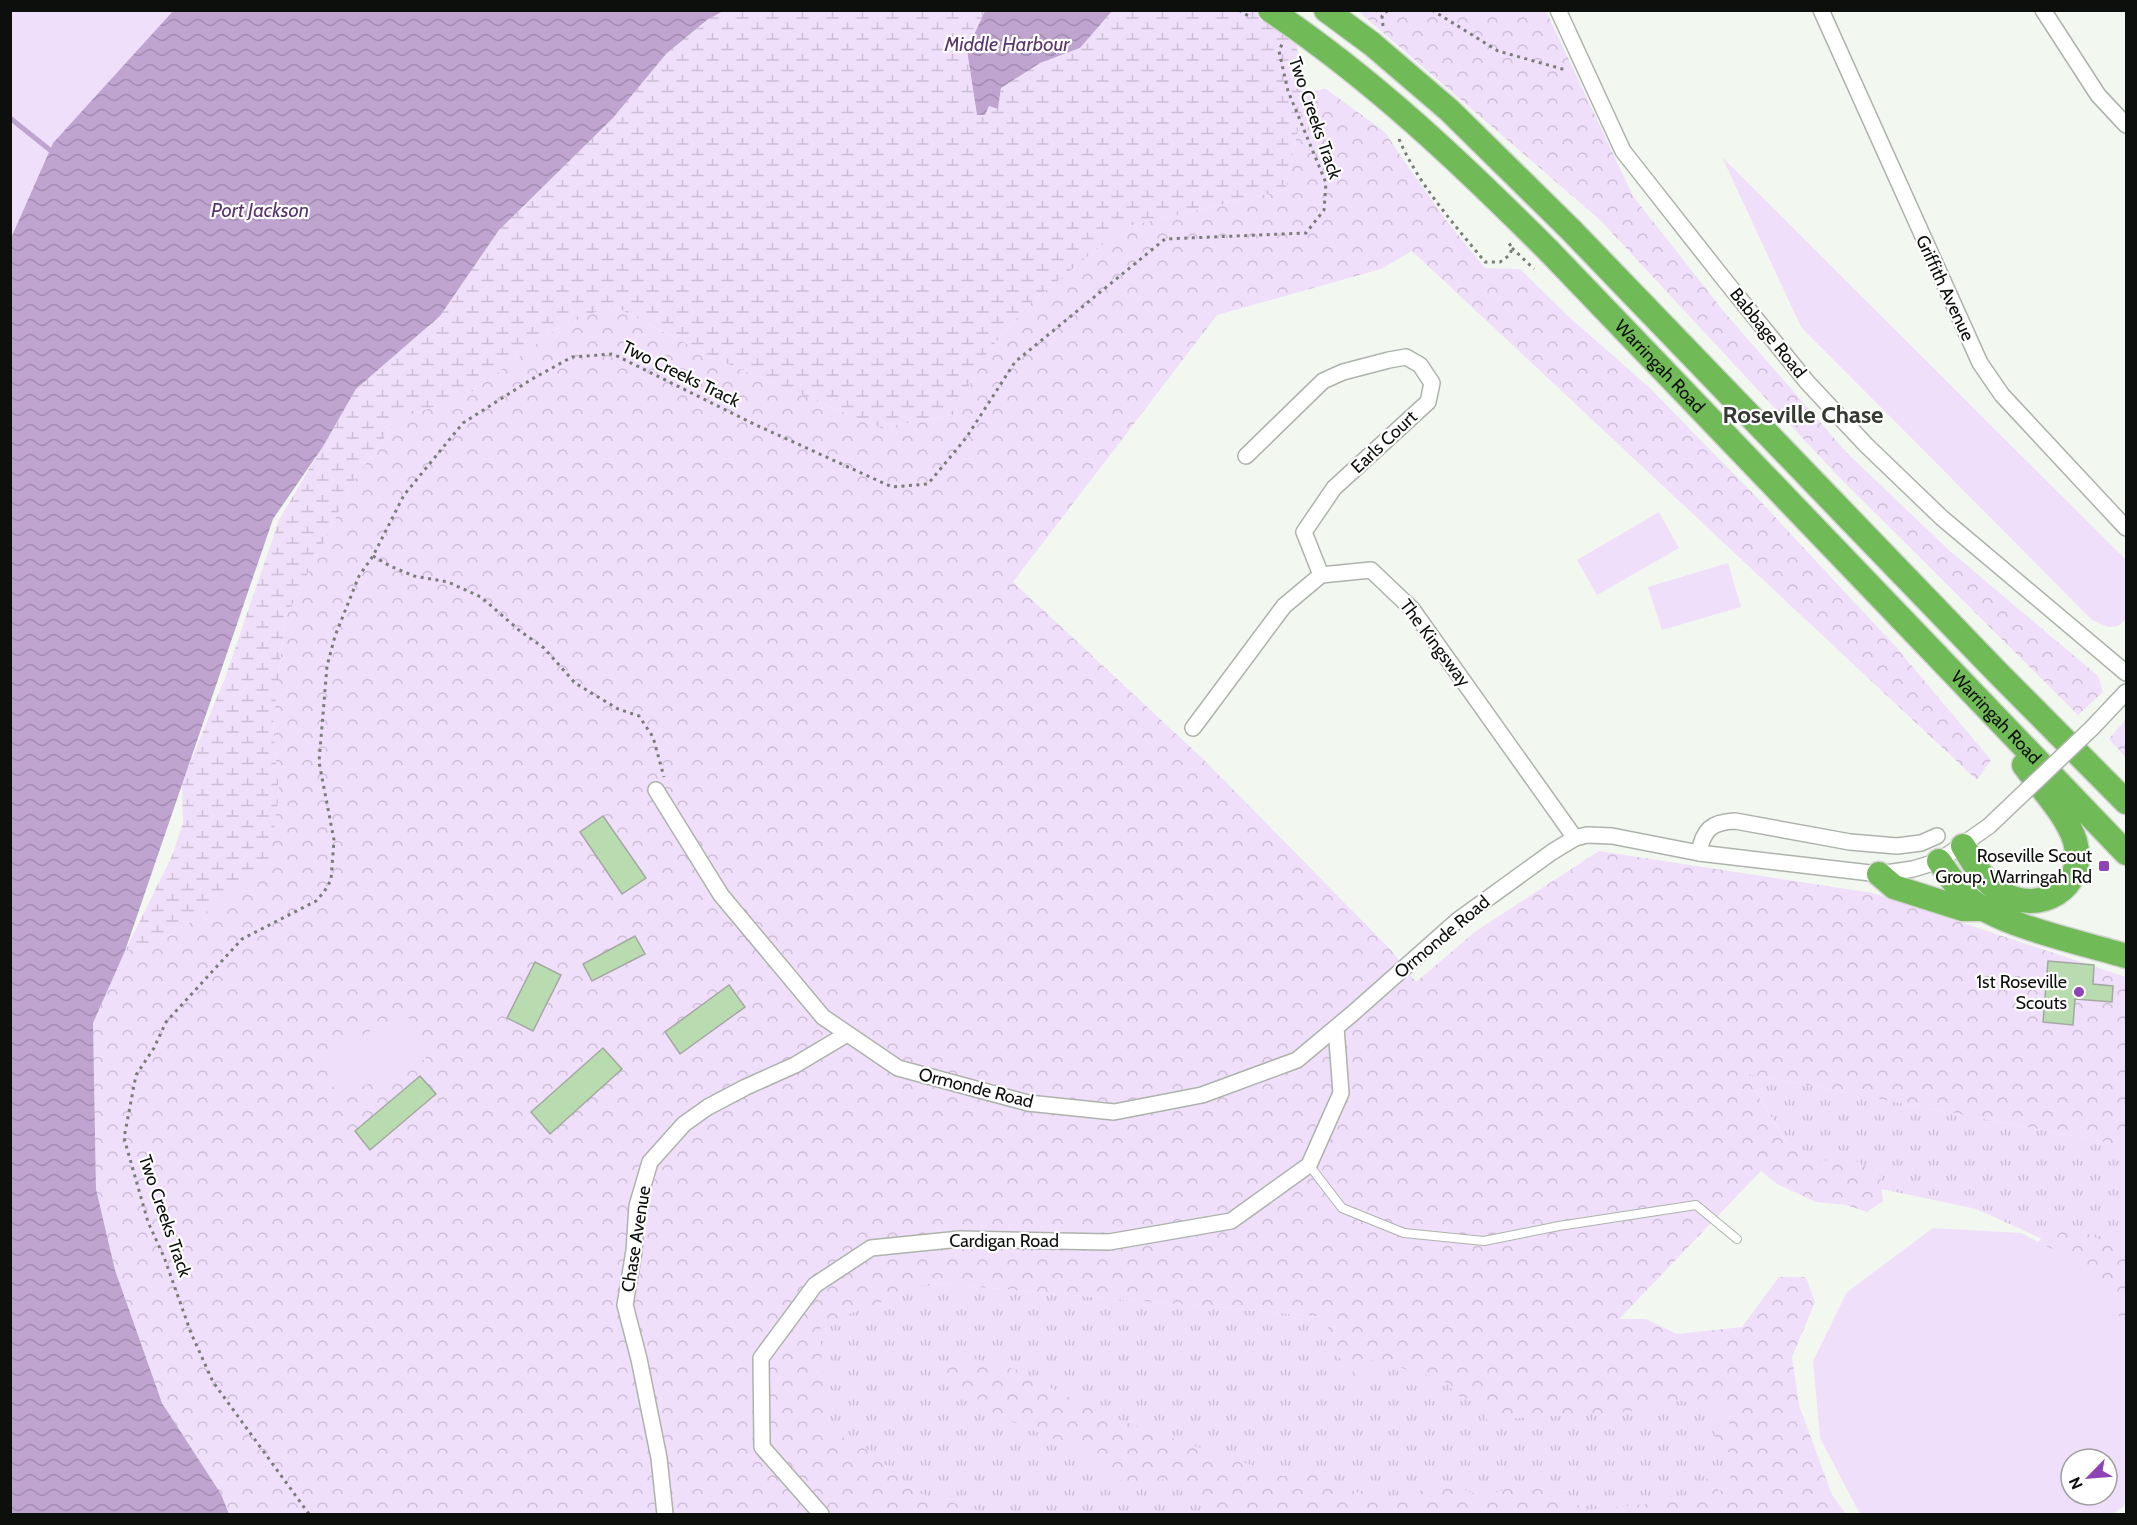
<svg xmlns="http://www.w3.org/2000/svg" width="2137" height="1525" font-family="Cabin,sans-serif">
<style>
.grass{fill:url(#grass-tufts)}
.forest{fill:url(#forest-crowns)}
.wetland{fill:url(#wetland-marsh)}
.park{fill:#f0dffb;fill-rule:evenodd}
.water{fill:url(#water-waves)}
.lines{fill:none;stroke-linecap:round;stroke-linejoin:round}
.stream{stroke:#bfa4d0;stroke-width:5}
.building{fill:#b9dbb0;stroke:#a3a9a1;stroke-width:1.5}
.service-casing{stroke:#adb3ab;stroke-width:10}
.minor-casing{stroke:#adb3ab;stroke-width:18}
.trunk-casing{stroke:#d3d4d3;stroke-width:27}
.path{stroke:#797d78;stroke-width:3;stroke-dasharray:3 4.5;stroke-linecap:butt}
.service{stroke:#fff;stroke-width:8}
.minor{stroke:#fff;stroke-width:15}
.trunk{stroke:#70ba57;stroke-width:24}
.minor-bridge-casing{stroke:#adb3ab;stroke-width:18;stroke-linecap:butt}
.trunk-bridge-casing{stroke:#d3d4d3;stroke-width:27;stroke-linecap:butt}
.path-bridge{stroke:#797d78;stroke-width:3;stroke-dasharray:3 4.5;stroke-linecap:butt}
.minor-bridge{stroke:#fff;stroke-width:15}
.trunk-bridge{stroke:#70ba57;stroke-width:24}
.poi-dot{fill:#8f44b5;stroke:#fff;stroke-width:2}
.labels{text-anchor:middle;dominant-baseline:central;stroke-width:4.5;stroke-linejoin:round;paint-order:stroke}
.street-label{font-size:18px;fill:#0d0f0c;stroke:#fff}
.poi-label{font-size:18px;fill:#0d0f0c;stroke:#fff;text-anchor:end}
.water-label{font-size:20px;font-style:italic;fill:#59356c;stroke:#fff}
.district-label{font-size:24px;font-weight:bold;fill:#353a33;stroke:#fff}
</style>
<defs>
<pattern id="grass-tufts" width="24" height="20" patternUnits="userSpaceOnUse" patternTransform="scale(1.5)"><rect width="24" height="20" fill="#f0dffb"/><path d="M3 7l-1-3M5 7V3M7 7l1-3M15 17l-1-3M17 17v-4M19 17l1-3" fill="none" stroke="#cdbed6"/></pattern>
<pattern id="forest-crowns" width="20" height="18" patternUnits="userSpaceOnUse" patternTransform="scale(1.5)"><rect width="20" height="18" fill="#f0dffb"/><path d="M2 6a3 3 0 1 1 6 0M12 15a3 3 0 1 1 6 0" fill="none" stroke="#cdbed6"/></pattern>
<pattern id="wetland-marsh" width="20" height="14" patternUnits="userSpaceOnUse" patternTransform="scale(1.5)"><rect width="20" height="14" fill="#f0dffb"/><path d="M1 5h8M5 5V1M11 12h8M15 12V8" fill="none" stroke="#cdbed6"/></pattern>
<pattern id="water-waves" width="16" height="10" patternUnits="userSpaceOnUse" patternTransform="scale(1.5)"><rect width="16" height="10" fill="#bfa4d0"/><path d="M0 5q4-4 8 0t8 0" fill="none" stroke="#a38cb1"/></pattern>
</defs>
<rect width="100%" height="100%" fill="#f2f8f0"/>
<g class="grass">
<path d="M1744,1073l382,73v160l-23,-40 -127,-57 -170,-36z"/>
<path d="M931,1283l395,34 293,2 83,46 125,149h-949l-22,-14 -32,-77 -5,-99z"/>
</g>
<g class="forest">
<path d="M1358,11h188l87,185 92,117 123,141 102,97 148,125 5,16 -25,23 -242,-241 -236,-254z"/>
<path d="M1326,89l59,43 15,23 46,65 39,48 35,1 49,48 81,71 112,115 134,144 95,113 -14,20 -565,-529 -31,18 -164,46 -204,267 189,176 189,192 25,32 60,-51 123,-80 274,42 253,84v169l-382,-73 43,70 11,3 20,16 29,-6 33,19 3,26 -16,11 -21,-7 -30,-3 -39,-18 -16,-13 -142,148h27l31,15 65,-7 37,-50h27l9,25 -23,55 7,48 33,90 14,19h-603l-31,-6 -47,-29 -34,10 -46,-37 -84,-35 -54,-31v-17l28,-10 42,11 82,43 184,63 37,-5 16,21h41l13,14 48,-24 45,14 59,-18 43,32 81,-8 26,-7 18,-20 8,17 13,-7 2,-32 -14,-3 -5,-19 15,-5 1,-16 -64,-12 -13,12 -166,10 -4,-19 -23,-4 -18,-18 -70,-19 -12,19 -27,-28 -7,-34 -395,-34 -111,42 5,98 4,11 30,8 60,51 62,18 3,3h-755l-8,-20 -59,-91 -47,-133 -19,-81 -3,-166 32,-72 25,-5 46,-27 26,-19 57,-107 -6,-67 12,-107 71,-142 42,-58 68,-23 90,-67 56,-24 104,54 165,69 72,-13 35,-64 40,-46 96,-78 161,-37 21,-98z"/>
<path d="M2126,719v39l-17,-19z"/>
<path d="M2059,1220l67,32v114l-95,-113 19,-28z"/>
</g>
<path class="wetland" d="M723,10l262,1 -18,39 10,65h8l4,-9 9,3 3,-21 39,-25 40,-15 32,-37h177l17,81 -21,98 -161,37 -96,78 -40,46 -35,64 -72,13 -165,-69 -104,-54 -56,24 -90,67 -68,23 -42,58 -71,142 -12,107 6,67 -9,65 -48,42 -26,19 -46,27 -25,5 47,-95 11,-33 -1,-41 43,-104 54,-158 77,-131 84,-73 59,-86 114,-112 53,-64 41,-34z"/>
<g class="park">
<path d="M11,11h163l-121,132 -42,95z"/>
<path d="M1722,157l404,403v59l-8,7 -10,1 -16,-7 -291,-293z"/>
<path d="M1659,512l20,36 -82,47 -20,-35z"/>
<path d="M1728,563l13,44 -79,23 -14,-43z"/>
<path d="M407,1015l19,44 -88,38 -19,-43z"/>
<path d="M1933,1228l88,5 60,31 31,35 14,35v162l-2,10 -11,8h-253l-40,-76 -7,-77 34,-69zM2071,1459h36v36h-36z"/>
</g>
<g class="water">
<path d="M174,10l549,1 -16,9 -41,34 -53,64 -114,112 -59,86 -84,73 -34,59 -49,71 -148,432 -32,72 3,166 19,81 47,133 59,91 8,20h-218v-1276l42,-95z"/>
<path d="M985,11v-1l127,1 -32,37 -40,15 -39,25 -3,21 -9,-3 -4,9h-8l-10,-65z"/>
</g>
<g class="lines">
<path class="stream" d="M10,118l40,32"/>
</g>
<g class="building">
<path d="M603,816l43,62 -24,16 -42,-62z"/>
<path d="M635,936l10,18 -53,27 -9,-17z"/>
<path d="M2048,961l46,4 -1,19 20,2 -1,16 -37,-3 -2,26 -30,-3z"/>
<path d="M535,962l26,13 -28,56 -26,-13z"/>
<path d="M729,985l16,22 -65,47 -15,-22z"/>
<path d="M603,1048l19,21 -72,65 -19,-22z"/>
<path d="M420,1076l16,18 -66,56 -15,-19z"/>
</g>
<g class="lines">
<g class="service-casing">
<path id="service" d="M1309,1165l33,43 62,25 80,8 75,-15 137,-21 41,34"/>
</g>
<g class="minor-casing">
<g id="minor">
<path d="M1558,10l65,141 100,127 84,104 59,63 76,73 184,155"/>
<path d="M1821,10l159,353 22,32 124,133"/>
<path d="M2043,10l55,85 28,30"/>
<path d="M1246,456l77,-75 20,-9 46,-12 17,-3 14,8 12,18 -4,19 -94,86 -30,44 17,43"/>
<path d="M1193,728l91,-122 37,-31 50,-5 41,39 163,229"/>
<path d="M2092,728l34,-36"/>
<path d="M656,790l65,105 102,122 75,51 130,35 86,9 88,-17 95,-35 55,-46 106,-94 94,-68 23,-14 12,-3 25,1 87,17 180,21 34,-5 26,-8 50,-35"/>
<path d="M1699,853c4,-23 12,-31 36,-32l115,21 47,4 24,-3 16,-7"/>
<path d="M665,1514l-6,-56 -20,-99 -14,-54 9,-54 3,-45 13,-44 34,-38 24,-17 38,-20 49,-22 52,-31"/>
<path d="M821,1514l-59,-67 -1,-89 54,-73 56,-37 89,-9 149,3 122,-21 78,-56 32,-72 -5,-65"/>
</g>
</g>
<g class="trunk-casing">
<g id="trunk">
<path d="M1326,10l46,34"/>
<path d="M1571,230l425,441 130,131"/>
<path id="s1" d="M1549,251l577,602"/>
<path d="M1963,846c10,16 20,35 37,46 38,24 88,-3 75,-51 -8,-26 -35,-54 -51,-76"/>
<path d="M1939,861c9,13 17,26 28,36 29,28 120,47 159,59"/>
<path d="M1879,874l15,13 69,22h21"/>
</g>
</g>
<g class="path">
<path d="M1432,10l66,41 68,19"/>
<path d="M1383,26l-1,-10 6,-6"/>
<path d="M1399,139c19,45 55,85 86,123h15l10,-7 2,-7 -3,-5"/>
<path d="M1512,248l22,21"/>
<path d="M373,556l17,10 24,10 34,6 33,15 39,34 24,17 31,35 43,26 21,7 14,21 11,40"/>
<path d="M309,1514l-96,-132 -22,-49 -27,-76 -16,-35 -24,-84 12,-63 18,-27 12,-26 76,-83 74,-38 8,-9 7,-12 3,-40 -15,-78 8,-96 8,-30 24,-60 14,-20 31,-61 59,-72 69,-44 40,-22 41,-3 141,70 138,63 36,-3 38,-46 49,-76 150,-123 141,-6 18,-23 2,-27 -38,-92 -9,-40 4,-9"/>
</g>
<use href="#service" class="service"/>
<use href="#minor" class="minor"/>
<use href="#trunk" class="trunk"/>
<g class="minor-bridge-casing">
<path id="minor-bridge" d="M1989,826l103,-98"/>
</g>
<g class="trunk-bridge-casing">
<g id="trunk-bridge">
<path d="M1270,10c103,69 192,154 279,241"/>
<path d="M1372,44l77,66 122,120"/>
</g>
</g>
<path class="path-bridge" d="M1239,10l11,7"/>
<use href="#minor-bridge" class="minor-bridge"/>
<use href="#trunk-bridge" class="trunk-bridge"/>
</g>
<g class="poi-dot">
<rect x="2098" y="860" width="12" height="12" rx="3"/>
<circle cx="2079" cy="992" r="6"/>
</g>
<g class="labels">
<g class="street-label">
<text transform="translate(1315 118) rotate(71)">Two Creeks Track</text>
<text transform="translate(1945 288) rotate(65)">Griffith Avenue</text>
<text transform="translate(1768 333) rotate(51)">Babbage Road</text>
<text stroke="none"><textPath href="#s1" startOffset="160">Warringah Road</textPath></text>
<text transform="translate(681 374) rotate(26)">Two Creeks Track</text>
<text transform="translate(1384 442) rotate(-43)">Earls Court</text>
<text transform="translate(1435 643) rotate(53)">The Kingsway</text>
<text stroke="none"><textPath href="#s1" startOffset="646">Warringah Road</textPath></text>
<text transform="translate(1442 937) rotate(-40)">Ormonde Road</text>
<text transform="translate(976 1088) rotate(14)">Ormonde Road</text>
<text transform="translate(165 1216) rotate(71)">Two Creeks Track</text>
<text transform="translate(636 1239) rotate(-81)">Chase Avenue</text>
<text x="1004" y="1241">Cardigan Road</text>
</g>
<g class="poi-label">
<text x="2092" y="856">Roseville Scout<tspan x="2092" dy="21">Group, Warringah Rd</tspan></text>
<text x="2067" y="982">1st Roseville<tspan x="2067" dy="21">Scouts</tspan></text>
</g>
<g class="water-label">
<text x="1007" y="44">Middle Harbour</text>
<text x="260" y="210">Port Jackson</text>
</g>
<g class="district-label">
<text x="1803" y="414">Roseville Chase</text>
</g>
</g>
<rect width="2137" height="1525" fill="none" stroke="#0d0f0c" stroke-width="24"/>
<g transform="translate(2089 1477) rotate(245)"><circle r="28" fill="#ffffff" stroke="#9e9f9e" stroke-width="1.5"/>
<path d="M0-4.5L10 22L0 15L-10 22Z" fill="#8f44b5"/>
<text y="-9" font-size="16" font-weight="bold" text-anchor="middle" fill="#0d0f0c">N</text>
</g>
</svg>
